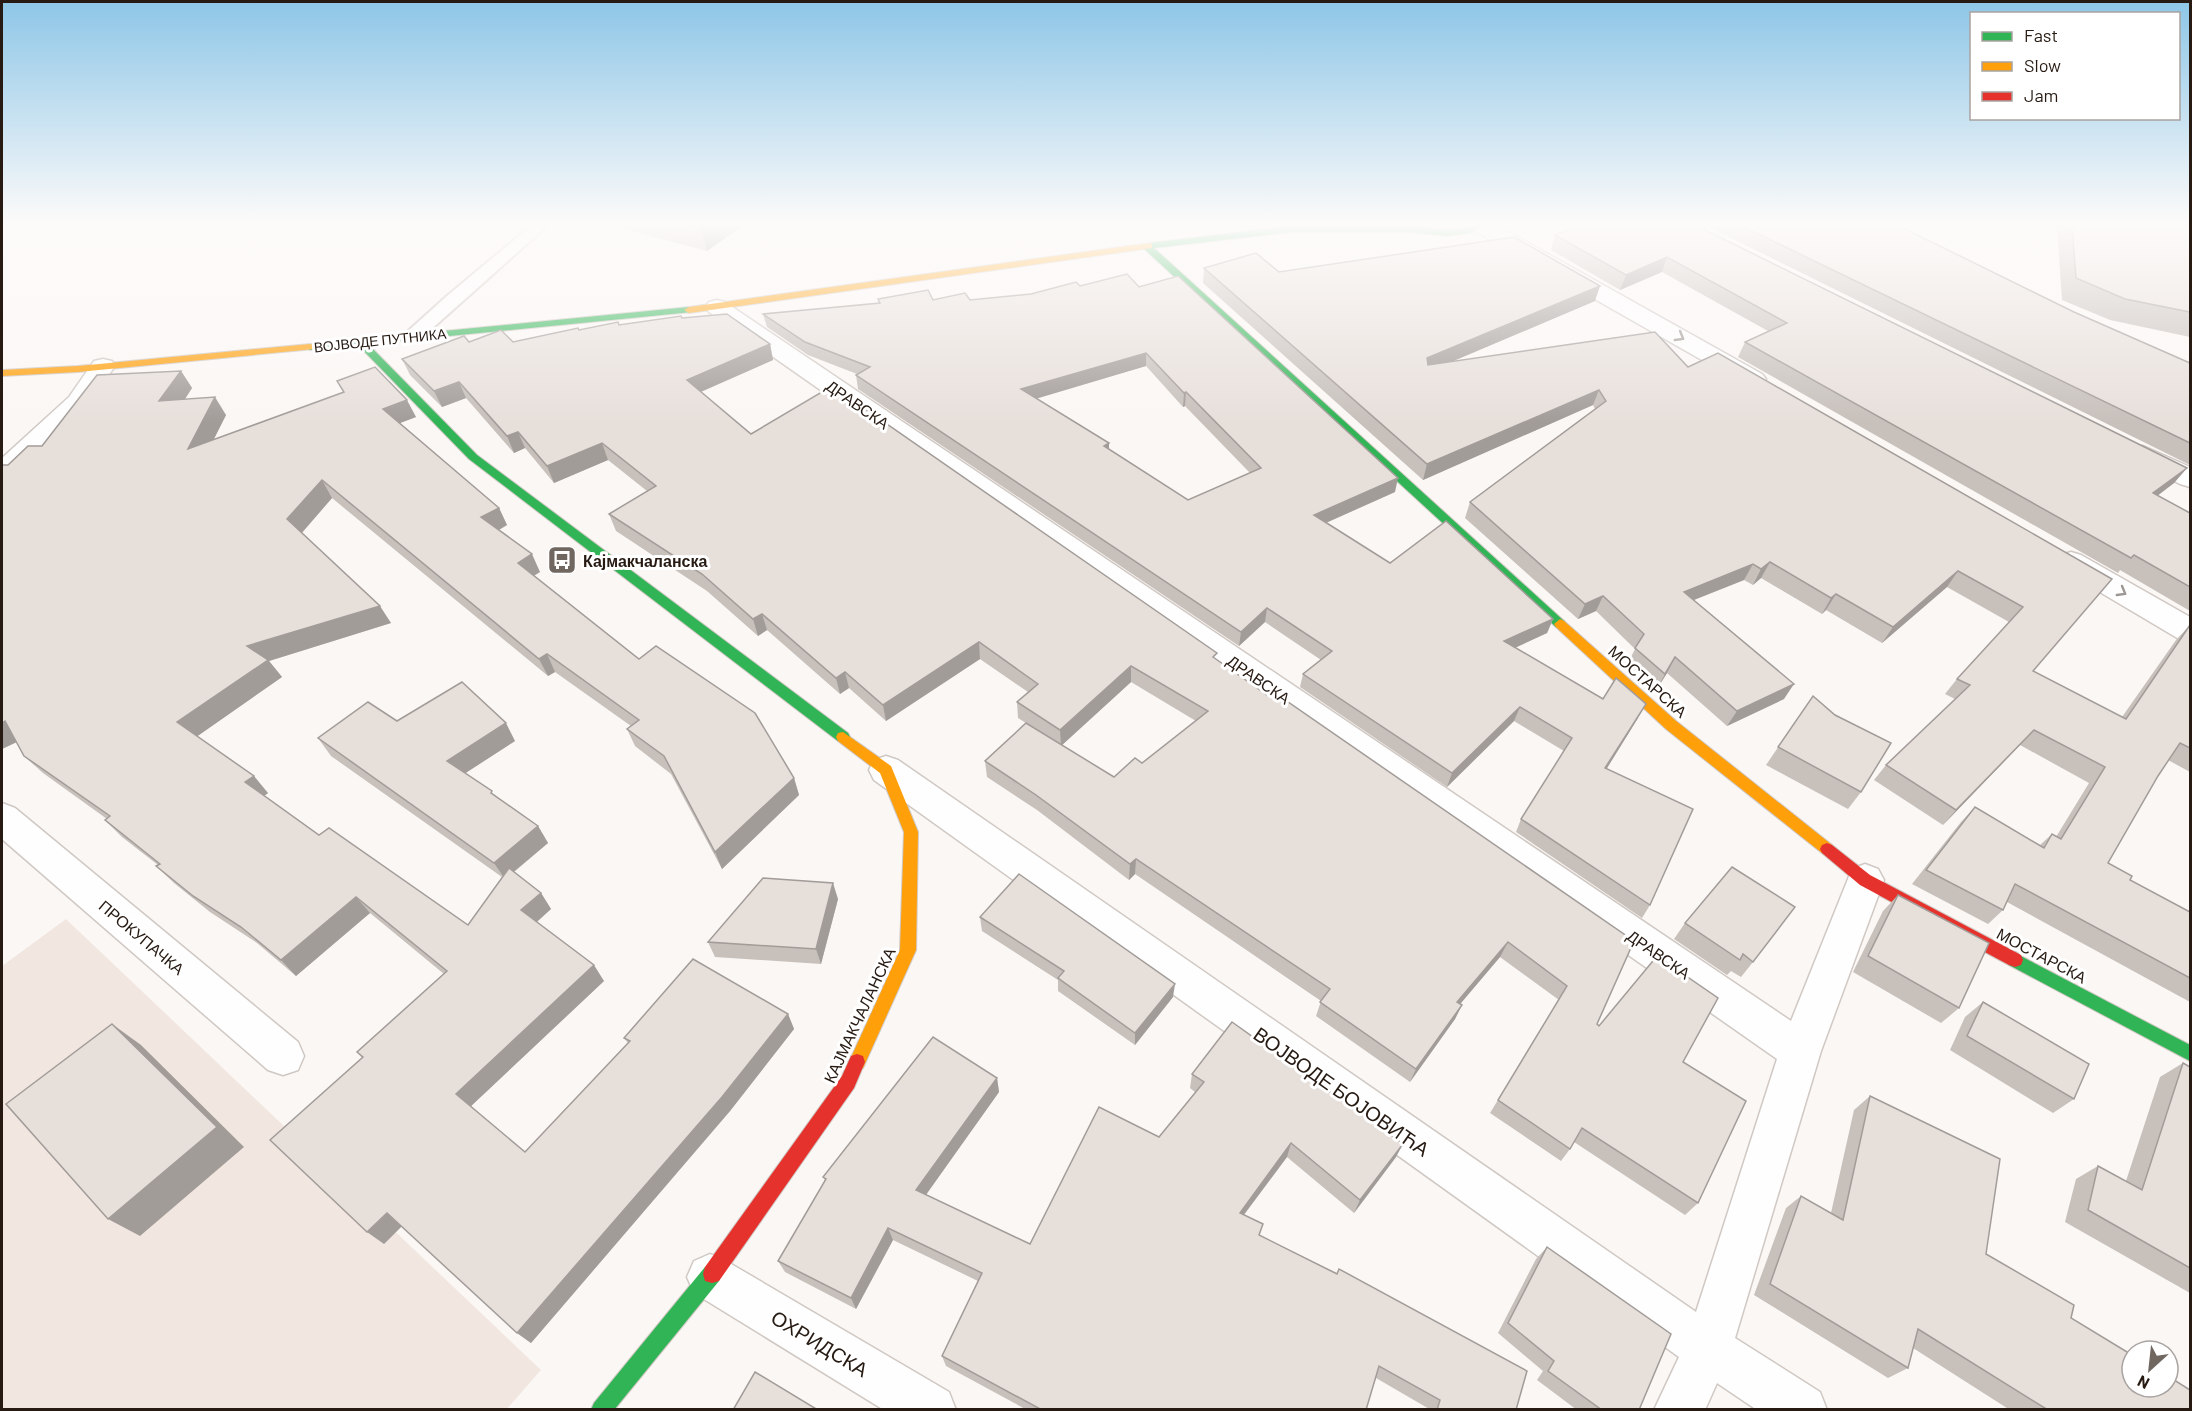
<svg xmlns="http://www.w3.org/2000/svg" width="2192" height="1411" font-family="Barlow,sans-serif">
<style>
.built{fill:#f2e7e0}
.lines{fill:none;stroke-linecap:round;stroke-linejoin:round}
.lane-casing{stroke:#d0c8c3;stroke-width:4}
.street-casing{stroke:#d0c8c3;stroke-width:3}
.fast-casing{stroke:#d0c8c3;stroke-width:2}
.slow-casing{stroke:#d0c8c3;stroke-width:2}
.jam-casing{stroke:#d0c8c3;stroke-width:2}
.lane{fill:#fefefe;fill-rule:evenodd}
.street{fill:#fefefe;fill-rule:evenodd}
.fast{fill:#30b455;fill-rule:evenodd}
.slow{fill:#ff9f0a;fill-rule:evenodd}
.jam{fill:#e5322d;fill-rule:evenodd}
.wall{fill:#c7c0bb;fill-rule:evenodd}
.shaded-wall{fill:#a29c99}
.building{fill:#e7dfda;stroke:#a29c99;stroke-width:1.5;fill-rule:evenodd}
.oneway{stroke:#9d9794}
.labels{text-anchor:middle;dominant-baseline:central;stroke-width:6;stroke-linejoin:round;paint-order:stroke}
.far-street-label{font-size:14px;fill:#261a12;stroke:#fff}
.street-label{font-size:16px;fill:#261a12;stroke:#fff}
.poi-label{font-size:16px;font-weight:bold;fill:#261a12;stroke:#fff;text-anchor:start}
.near-street-label{font-size:20px;fill:#261a12;stroke:#fff}
</style>
<rect width="100%" height="100%" fill="#fbf7f5"/>
<path class="built" d="M66,919l475,451 -34,39h-505v-443z"/>
<g class="lines">
<g class="lane-casing">
<path id="lane" d="M531,226h16l-129,115h-12l-2,-4 2,-4 41,-37z"/>
</g>
<g class="street-casing">
<g id="street">
<path d="M1472,226h26l264,148 4,5 -4,5 -9,3 -9,-3 -269,-153z"/>
<path d="M717,300l8,2 1066,719 61,-152 13,-5 13,5 6,11 -63,171 -86,287 85,54 7,18h-70l-40,-27 -12,27h-51l25,-53 -805,-577 -5,-10 5,-10 12,-4 12,4 798,552 81,-253 -1068,-747 -4,-5 4,-5z"/>
<path d="M103,359l9,2 3,5 -28,41 -75,71 -10,3v-23l67,-61 25,-36z"/>
<path d="M2143,446l47,21v20l-10,-3 -47,-24 -4,-6 4,-6z"/>
<path d="M2071,552l10,3 109,62v25l-11,-3 -118,-70 -5,-7 5,-7z"/>
<path d="M2,803l13,5 283,234 6,14 -6,14 -15,5 -15,-5 -266,-231z"/>
<path d="M710,1254l16,7 223,131 7,18h-72l-190,-117 -7,-16 7,-16z"/>
</g>
</g>
<g class="fast-casing">
<g id="fast">
<path d="M1292,226h114l42,4 35,-4 -13,7 -22,3 -42,-4h-114l-138,16 410,373 2,3 -2,3h-8l-414,-380 7,-4z"/>
<path d="M689,307l3,1v4l-324,32 109,111 371,278 2,4 -2,4h-10l-369,-282 -111,-114 -48,5 -5,-3 5,-3z"/>
<path d="M2015,953l175,92v16l-181,-96 -2,-5 2,-5z"/>
<path d="M712,1265l7,2 2,7 -2,7 -105,129h-23l3,-7 111,-136z"/>
</g>
</g>
<g class="slow-casing">
<g id="slow">
<path d="M1149,243l3,1v4l-463,65 -5,-3 5,-3z"/>
<path d="M310,344l4,1v4l-236,23 -76,4v-6l76,-4z"/>
<path d="M1560,619l4,2 112,100 156,124 2,4 -2,4 -5,2 -5,-2 -156,-124 -110,-102 -2,-3z"/>
<path d="M843,732l48,34 27,66 -2,118 -53,118 -6,2 -6,-2 -2,-6 51,-112 4,-118 -24,-59 -42,-32 -2,-4 2,-4z"/>
</g>
</g>
<g class="jam-casing">
<g id="jam">
<path d="M1827,843l5,2 38,30 151,80 2,5 -2,5 -6,2 -6,-2 -149,-80 -38,-32 -2,-4 2,-4z"/>
<path d="M857,1054l6,2 2,6 -11,26 -135,193 -7,2 -7,-2 -2,-7 2,-7 137,-191 9,-20z"/>
</g>
</g>
<use href="#lane" class="lane"/>
<use href="#street" class="street"/>
<use href="#fast" class="fast"/>
<use href="#slow" class="slow"/>
<use href="#jam" class="jam"/>
</g>
<g class="wall">
<path d="M613,226h129l-35,25z"/>
<path d="M1697,226l490,242 -13,15 -17,13 33,17v98l-70,-41 -2,3 -380,-216 7,-15 23,-11 -106,-59 -42,18 -69,-40 4,-15z"/>
<path d="M1709,226h190l175,86 116,51v102l-481,-238z"/>
<path d="M2057,226h133v111l-80,-17 -48,-20z"/>
<path d="M1204,268l75,4 316,29 -143,60 236,6 424,212 -79,92 89,46 54,-77 14,-15v147l-22,-12 -10,16 -50,87 22,17 60,32v90l-183,-100 -4,8 -15,14 -76,-40 49,-62 14,-15 65,38 12,-11 4,3 33,-54 -69,-38 -77,80 -69,-45 12,-15 69,-66 -10,-5 12,-15 52,-57 -62,-35 -65,56 -56,-33 -4,4 -61,-36 -8,7 -9,-5 -50,20 90,99 -57,27 -60,-53 -10,16 -29,-26 7,-14 -39,-38 -18,8 -113,-101 5,-16 125,-93 -2,-4 -170,75 -220,-197z"/>
<path d="M1080,286l59,1 256,205 -69,31 64,40 163,56 -6,14 -32,15 123,70 -31,50 43,137 -8,13 -126,-86 5,-13 43,-68 -50,-30 -67,66 -147,-100 3,-13 18,-14 -56,-38 -26,24 -381,-257 -2,-14 1,-1 -49,-19 -41,-28 -4,-13 116,-11 -1,-4 92,1 61,-6zM1146,366l37,41 2,-1 65,67 -62,27 -79,-50v-7l-73,-45z"/>
<path d="M682,318l88,26 3,16 -72,32 50,42 465,226 54,37 364,244 -37,83 86,38 15,141 -13,12 -111,-73 -4,7 -9,12 -71,-48 69,-113 -59,-43 -40,47 2,1 -7,14 -45,63 -94,-66 5,-15 -186,-127 -6,6 -92,-70 -50,-33 -2,-16 41,-38 -8,-5 -1,-16 11,-10 -48,-33 -94,62 -37,-33 -9,6 -73,-64 -9,6 -51,-45 -91,-60 -7,-17 38,-23 -39,-31 -54,23 -29,-35 -11,5 -48,-55 -24,9 -32,-32 -8,-16 67,-17h44l66,-12zM1131,682l65,39 -54,42 -28,14 -52,-32z"/>
<path d="M181,371l11,17 -7,11 41,16 -13,25 130,-48 -6,-11 79,36 -16,6 99,85 8,17 -8,5 41,42 -6,4 105,83 155,119 5,17 -77,74 -51,-95 -36,-28 -8,-17 4,-3 -76,-54 -7,4 -216,-178 -30,35 89,90 -122,38 13,16 -85,59 71,57 -4,3 55,39 149,90 34,-48 -171,-121 -13,-18 79,-17 118,20 -50,32 73,53 10,17 -34,29 27,21 10,16 -14,13 67,59 -133,125 54,46 103,-109 -4,-5 164,-24 6,15 -64,82 -199,232 -14,-10 -115,-107 -18,18 -22,-186 -5,-6 87,-78 -74,-61 -74,63 -39,-33 -47,-31 -36,-29 -18,-17 2,-1 -36,-28 -17,-17 2,-1 -64,-46 -19,-17 -7,-14 -15,7v-284h6z"/>
<path d="M1813,696l48,96 -13,17 -82,-44z"/>
<path d="M1732,867l21,95 -12,15 -10,-6 -4,4 -53,-36 11,-16z"/>
<path d="M1898,895l61,113 -18,15 -88,-51 30,-61z"/>
<path d="M838,899l-17,65 -106,-7 -7,-15z"/>
<path d="M980,917l193,80 -38,48 -77,-54v-11l-76,-49z"/>
<path d="M1983,1002l91,97 -21,14 -103,-63 15,-33z"/>
<path d="M2183,1063l7,4v226l-125,-71 11,-43 22,-13 28,15 34,-104z"/>
<path d="M1192,1074l204,83 -42,56 -67,-56 -43,58 19,9 -4,11 78,38 2,-4 177,141h-85l-55,-32 -10,32h-339l-81,-44 -4,-10 36,-75 -85,-41 -37,69 -71,-37 -7,-11 47,-81 -2,-3 174,-99 2,14 -73,103 104,49 129,-107 36,-45 -5,-4z"/>
<path d="M1870,1096l116,158 204,156h-180l-97,-62 -5,20 -20,10 -134,-83 32,-87 15,-12 30,17 23,-103z"/>
<path d="M1547,1247l92,163h-62l-40,-30 6,-9 -45,-38 38,-74z"/>
</g>
<g class="shaded-wall">
<path d="M706,226h36l-35,25 -6,-22z"/>
<path d="M1667,257l-5,15 -42,18 6,-15z"/>
<path d="M1600,286l-5,15 -172,73 4,-16z"/>
<path d="M770,344l3,16 -82,36 -4,-16z"/>
<path d="M1146,353v13l-124,37 -1,-14z"/>
<path d="M181,371l11,17 -20,31 -13,-18z"/>
<path d="M459,382l7,16 -24,9 -8,-16z"/>
<path d="M1599,390l-6,15 -170,75 4,-16z"/>
<path d="M1186,392l-1,14 -2,1 1,-14z"/>
<path d="M215,397l11,18 -26,52 -12,-18z"/>
<path d="M407,400l9,17 -24,9 -9,-17z"/>
<path d="M518,432l7,16 -11,5 -7,-17z"/>
<path d="M602,443l6,17 -54,23 -7,-17z"/>
<path d="M1109,443v14l-5,-11z"/>
<path d="M2187,468l-13,15 -34,26 13,-16z"/>
<path d="M1398,478l-3,14 -83,37 2,-14z"/>
<path d="M322,480l10,18 -34,39 -11,-18z"/>
<path d="M499,508l8,17 -17,10 -9,-18z"/>
<path d="M532,554l8,18 -14,8 -8,-17z"/>
<path d="M1770,562l-9,16 -8,7 8,-16z"/>
<path d="M1753,564l-9,16 -68,27 8,-15z"/>
<path d="M1958,571l-11,16 -65,56 11,-16z"/>
<path d="M1836,594l-10,16 -4,4 9,-16z"/>
<path d="M1603,596l-7,15 -18,8 7,-15z"/>
<path d="M380,606l11,17 -122,38 13,16 -90,63 -15,-18 70,-76z"/>
<path d="M1267,608l-2,14 -26,24 2,-14z"/>
<path d="M762,614l5,16 -9,6 -5,-17z"/>
<path d="M1553,619l-6,14 -48,22 5,-14z"/>
<path d="M979,642l1,17 -94,62 -3,-16z"/>
<path d="M547,654l8,18 -7,4 -9,-17z"/>
<path d="M1675,657l-8,16 -10,16 8,-15z"/>
<path d="M1131,666v16l-70,64 -1,-16z"/>
<path d="M845,672l4,16 -9,6 -4,-16z"/>
<path d="M1794,684l-10,15 -57,27 10,-15z"/>
<path d="M1646,704l-8,14 -39,63 6,-13z"/>
<path d="M1520,707l-6,14 -67,66 5,-14z"/>
<path d="M5,721l18,18 -21,10v-26z"/>
<path d="M506,723l9,18 -57,37 -11,-17z"/>
<path d="M2034,730l-14,15 -77,80 13,-15z"/>
<path d="M254,776l14,17 -8,6 -15,-17z"/>
<path d="M794,778l5,17 -77,74 -7,-17z"/>
<path d="M538,826l10,17 -43,36 -11,-16z"/>
<path d="M1136,859l-1,15 -6,6 1,-16z"/>
<path d="M833,883l5,16 -17,65 -5,-15z"/>
<path d="M541,893l10,16 -19,17 -11,-16z"/>
<path d="M356,897l14,16 -74,63 -15,-16z"/>
<path d="M1508,942l-8,15 -50,59 7,-14z"/>
<path d="M594,965l10,16 -135,127 -13,-14z"/>
<path d="M1175,984l-2,13 -38,48v-12z"/>
<path d="M1462,1005l-7,14 -45,63 6,-13z"/>
<path d="M788,1014l6,15 -64,82 -199,232 -14,-10z"/>
<path d="M112,1024l29,21 103,102 -104,89 -32,-17z"/>
<path d="M997,1078l2,14 -79,111 -4,-13z"/>
<path d="M1291,1143l-4,14 -51,68 4,-12z"/>
<path d="M1403,1144l-7,13 -42,56 6,-13z"/>
<path d="M387,1213l16,12 -19,19 -17,-12z"/>
<path d="M888,1228l5,12 -37,69 -5,-11z"/>
</g>
<g class="building">
<path d="M688,226h18l-5,3z"/>
<path d="M1577,226h120l490,242 -34,25 37,20v74l-56,-32 -3,3 -386,-216 42,-19 -120,-66 -41,18 -71,-40z"/>
<path d="M1742,226h157l175,86 116,51v80z"/>
<path d="M2072,226h118v86l-65,-13 -49,-21z"/>
<path d="M1514,237l86,49 -173,72 1,7 227,-33 33,35 30,-14 394,226 -79,92 93,48 64,-94v123l-10,-5 -22,33 -50,87 24,13 -2,4 60,32v66l-175,-94 -12,26 -77,-40 49,-63 69,41 8,-14 9,5 44,-72 -71,-37 -78,80 -70,-45 84,-80 -13,-6 66,-72 -65,-36 -65,56 -57,-33 -5,4 -61,-36 -9,7 -8,-5 -69,28 110,92 -57,27 -62,-54 -10,17 -30,-26 9,-14 -41,-38 -18,8 -115,-102 136,-101 -7,-11 -172,74 -223,-196 52,-15 23,19z"/>
<path d="M1127,274l12,13 39,-11 220,202 -84,37 76,48 56,-42 107,98 -49,22 99,58 13,-21 30,26 -41,64 88,41 -43,96 -129,-86 51,-81 -52,-31 -68,66 -149,-99 29,-23 -65,-43 -26,24 -385,-257 14,-8 -65,-25 -42,-28 117,-11 -2,-4 50,-9 5,10 32,-7 5,7 61,-6 45,-12 4,4zM1146,353l38,40 2,-1 75,76 -73,32 -84,-54 5,-3 -88,-54z"/>
<path d="M727,314l43,30 -83,36 64,54 81,-48 385,267 -4,4 57,40 5,-4 359,248 -37,83 2,2 58,-70 61,42 -35,64 63,39 -48,102 -116,-75 -12,21 -72,-49 69,-114 -59,-44 -51,60 5,3 -46,64 -96,-67 10,-13 -194,-130 -6,5 -94,-69 -51,-34 41,-38 88,54 21,-19 7,5 66,-52 -77,-45 -71,64 -43,-28 21,-18 -59,-42 -96,63 -38,-33 -9,6 -74,-64 -9,5 -51,-45 -93,-60 47,-28 -54,-43 -55,23 -29,-34 -11,4 -48,-54 -25,9 -32,-32 62,-23 5,6 32,-12 12,12 65,-14 1,2 39,-8 1,3 62,-9 1,2z"/>
<path d="M375,367l32,33 -24,9 116,99 -18,9 51,37 -14,9 121,96 17,-13 99,67 39,65 -79,74 -51,-96 -37,-27 12,-9 -92,-66 -8,5 -217,-179 -35,39 93,87 -133,40 21,14 -91,62 77,54 -9,6 74,53 10,-7 139,97 41,-57 32,25 -20,17 73,55 -138,129 69,58 105,-111 -6,-3 69,-79 95,55 -66,83 -205,236 -130,-120 -20,19 -97,-92 93,-83 -6,-5 90,-81 -91,-74 -75,63 -40,-33 -48,-31 -37,-30 4,-2 -55,-44 5,-4 -86,-60 -19,-35 -3,2v-258h6l20,-19h14l55,-71 84,-4 -22,30 56,-4 -27,52 156,-57 -7,-11z"/>
<path d="M462,682l44,41 -59,38 45,30 -1,2 47,33 -44,37 -176,-125 50,-36 29,19z"/>
<path d="M1813,696l22,19 56,28 -30,49 -83,-45z"/>
<path d="M1732,867l63,40 -42,55 -10,-8 -3,6 -55,-37z"/>
<path d="M1019,874l156,110 -40,49 -77,-55 6,-7 -84,-54z"/>
<path d="M763,878l70,5 -17,66 -108,-7z"/>
<path d="M1898,895l91,48 -30,65 -91,-52z"/>
<path d="M1983,1002l106,62 -15,35 -107,-63z"/>
<path d="M1232,1022l171,122 -43,56 -69,-57 -51,70 23,11 -4,11 78,39 2,-5 188,102 -11,39h-79l3,-10 -61,-34 -13,44h-324l-100,-54 40,-83 -94,-45 -37,70 -73,-37 48,-82 -3,-2 110,-140 64,41 -81,112 114,54 69,-137 60,30 45,-55 -12,-8z"/>
<path d="M112,1024l105,103 -109,92 -102,-115z"/>
<path d="M2183,1063l7,4v201l-102,-58 10,-44 44,24z"/>
<path d="M1870,1096l130,63 -14,95 88,51 -3,13 61,37v32h36v-11l22,14v20h-142l-130,-81 -10,39 -138,-84 31,-88 42,24z"/>
<path d="M1547,1247l124,87 -32,76h-37l-54,-39 6,-10 -46,-38z"/>
<path d="M755,1372l63,38h-85z"/>
</g>
<defs><path id="oneway-chevron" d="M-2-3.5L2.5 0L-2 3.5" fill="none" stroke-width="1.6" stroke-linecap="round" stroke-linejoin="round" transform="scale(1.5)"/></defs>
<g class="oneway">
<use href="#oneway-chevron" transform="translate(1680 337) rotate(30)"/>
<use href="#oneway-chevron" transform="translate(2122 592) rotate(30)"/>
</g>
<linearGradient id="sky" x2="0" y2="1"><stop stop-color="#8dc6e7"/><stop offset="0.53" stop-color="#fdfbfa"/><stop offset="1" stop-color="#fdfbfa" stop-opacity="0"/></linearGradient>
<rect width="2192" height="423" fill="url(#sky)"/>
<defs>
<g id="bus-square" transform="scale(1.5)"><rect x="-9" y="-9" width="18" height="18" rx="4" fill="#716761" stroke="#fff"/><path d="M-5-6H5V4H4V6H2V4H-2V6H-4V4H-5ZM-3.5-4V0h7V-4ZM-3.5 1.2v1.5H-2V1.2ZM2 1.2v1.5H3.5V1.2Z" fill="#fff"/></g>
</defs>
<g fill-rule="evenodd">
<use href="#bus-square" x="562" y="560"/>
</g>
<g class="labels">
<g class="far-street-label">
<text transform="translate(380 340) rotate(-6)">ВОЈВОДЕ ПУТНИКА</text>
</g>
<g class="street-label">
<text transform="translate(858 404) rotate(35)">ДРАВСКА</text>
<text transform="translate(1259 679) rotate(35)">ДРАВСКА</text>
<text transform="translate(1648 681) rotate(42)">МОСТАРСКА</text>
<text transform="translate(142 937) rotate(40)">ПРОКУПАЧКА</text>
<text transform="translate(1659 954) rotate(35)">ДРАВСКА</text>
<text transform="translate(2042 955) rotate(28)">МОСТАРСКА</text>
<text transform="translate(859 1015) rotate(-65)">КАЈМАКЧАЛАНСКА</text>
</g>
<g class="poi-label">
<text x="583" y="560">Кајмакчаланска</text>
</g>
<g class="near-street-label">
<text transform="translate(1342 1091) rotate(35)">ВОЈВОДЕ БОЈОВИЋА</text>
<text transform="translate(820 1343) rotate(31)">ОХРИДСКА</text>
</g>
</g>
<rect width="2192" height="1411" fill="none" stroke="#261a12" stroke-width="6"/>
<rect x="1970" y="12" width="210" height="108" fill="#ffffff" stroke="#a8a3a0" stroke-width="1.5"/>
<rect x="1982" y="32" width="30" height="9" fill="#30b455" stroke="#a8a3a0" stroke-width="1.5"/>
<text x="2024" y="42" font-size="18" fill="#261a12">Fast</text>
<rect x="1982" y="62" width="30" height="9" fill="#ff9f0a" stroke="#a8a3a0" stroke-width="1.5"/>
<text x="2024" y="72" font-size="18" fill="#261a12">Slow</text>
<rect x="1982" y="92" width="30" height="9" fill="#e5322d" stroke="#a8a3a0" stroke-width="1.5"/>
<text x="2024" y="102" font-size="18" fill="#261a12">Jam</text>
<g transform="translate(2150 1369) rotate(207)"><circle r="28" fill="#ffffff" stroke="#a8a3a0" stroke-width="1.5"/>
<path d="M0-4.5L10 22L0 15L-10 22Z" fill="#716761"/>
<text y="-9" font-size="16" font-weight="bold" text-anchor="middle" fill="#261a12">N</text>
</g>
</svg>
